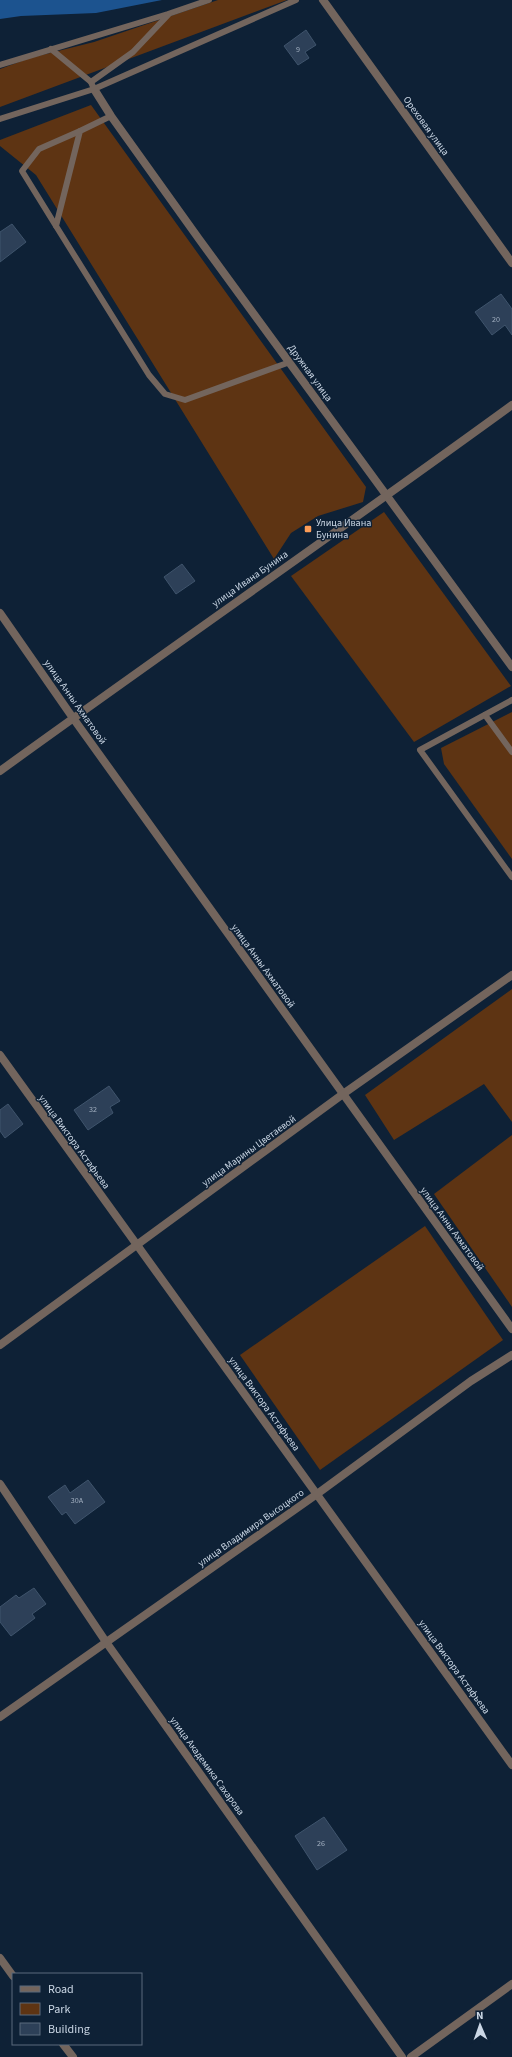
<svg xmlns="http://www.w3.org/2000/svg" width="512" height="2057" font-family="'Source Sans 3',sans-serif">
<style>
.green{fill:#5e3413}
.water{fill:#1c538f}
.building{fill:#2d4058;stroke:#3f546c}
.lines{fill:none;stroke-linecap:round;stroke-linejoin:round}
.service{stroke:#73655d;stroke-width:6}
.minor{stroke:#73655d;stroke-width:8}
.tertiary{stroke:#73655d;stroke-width:8}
.poi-dot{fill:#fd9c56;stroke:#0e2136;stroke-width:1.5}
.labels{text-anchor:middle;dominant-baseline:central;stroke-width:3;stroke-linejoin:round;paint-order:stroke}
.number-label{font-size:8px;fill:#a4b1c2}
.street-label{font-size:10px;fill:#cbd7e5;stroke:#0e2136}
.poi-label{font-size:10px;fill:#cbd7e5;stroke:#0e2136;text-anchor:start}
</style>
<rect width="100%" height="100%" fill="#0e2136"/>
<g class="green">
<path d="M218,0h69l-287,107v-38l30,-11 64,-16z"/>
<path d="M91,105l275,382 -3,15 -45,14 -27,17 -17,26 -238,-384 -36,-29v-6z"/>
<path d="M384,512l127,174 -97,56 -123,-166z"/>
<path d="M512,712v147l-68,-95 -3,-16z"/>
<path d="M512,989v133l-28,-38 -90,56 -29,-45z"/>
<path d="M512,1135v172l-78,-113z"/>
<path d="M425,1226l78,114 -183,130 -80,-115z"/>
</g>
<path class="water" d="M0,0h162l-66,13 -75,3 -21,3z"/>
<g class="building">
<path d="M306,30l10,15 -11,7 4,6 -11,7 -14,-19z"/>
<path d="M12,224l14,18 -26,20v-30z"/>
<path d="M501,294l11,15v26l-7,-10 -13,10 -17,-23z"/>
<path d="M182,564l13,17 -19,13 -12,-17z"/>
<path d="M109,1086l11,15 -10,6 3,6 -25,17 -14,-20z"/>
<path d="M8,1104l15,20 -18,14 -5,-7v-21z"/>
<path d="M88,1480l17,22 -30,22 -9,-12 -4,3 -14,-18 17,-12 5,8z"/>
<path d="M34,1588l12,16 -14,10 3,4 -24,18 -11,-14v-15l16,-12 3,3z"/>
<path d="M324,1817l23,33 -30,20 -22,-34z"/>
</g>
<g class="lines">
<g class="service">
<path d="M51,49l40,33"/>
<path d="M0,65l168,-51 41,-14"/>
<path d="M94,89l-3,-7 42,-30 35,-37"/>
<path d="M111,116l-31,15 -24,95 93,149 16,19 20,6 105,-38"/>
<path d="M0,119l94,-30 202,-89"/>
<path d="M56,226l-34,-55 17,-22 41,-18"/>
<path d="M512,700l-92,50 92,127"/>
<path d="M485,715l27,37"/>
</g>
<g class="minor">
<path d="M323,0l189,263"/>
<path d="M94,89l17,27 88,123 313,428"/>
<path d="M0,613l73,105 439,611"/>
<path d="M0,771c170,-123 343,-243 512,-366"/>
<path d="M0,1055l512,710"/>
<path d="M0,1345l343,-251 169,-119"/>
<path d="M0,1484l106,158 296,415"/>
<path d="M411,2057l101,-73"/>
</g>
<g class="tertiary">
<path d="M0,1717l317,-223 154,-113 41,-26"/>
<path d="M0,1958l13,18"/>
<path d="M63,2044l10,13"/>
</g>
</g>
<rect class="poi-dot" x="304" y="525" width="8" height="8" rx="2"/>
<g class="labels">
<g class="number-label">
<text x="298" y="49">9</text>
<text x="496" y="319">20</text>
<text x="93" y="1109">32</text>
<text x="77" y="1500">30А</text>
<text x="321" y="1843">26</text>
</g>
<g class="street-label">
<text transform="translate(426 126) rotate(54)">Ореховая улица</text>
<text transform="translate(310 373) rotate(54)">Дружная улица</text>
<text transform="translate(250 579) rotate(-35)">улица Ивана Бунина</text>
<text transform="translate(75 702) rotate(55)">улица Анны Ахматовой</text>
<text transform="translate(263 966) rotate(54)">улица Анны Ахматовой</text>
<text transform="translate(74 1142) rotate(54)">улица Виктора Астафьева</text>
<text transform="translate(249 1151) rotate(-36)">улица Марины Цветаевой</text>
<text transform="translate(452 1229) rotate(54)">улица Анны Ахматовой</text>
<text transform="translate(264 1404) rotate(54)">улица Виктора Астафьева</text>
<text transform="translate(251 1528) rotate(-35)">улица Владимира Высоцкого</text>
<text transform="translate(454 1667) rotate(54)">улица Виктора Астафьева</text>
<text transform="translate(207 1766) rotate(54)">улица Академика Сахарова</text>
</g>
<g class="poi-label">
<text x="316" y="523">Улица Ивана<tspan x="316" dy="12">Бунина</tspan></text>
</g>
</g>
<rect x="12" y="1973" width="130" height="72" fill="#0e2136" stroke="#5a6a7c"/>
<rect x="20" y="1986" width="20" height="6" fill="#73655d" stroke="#5a6a7c"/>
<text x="48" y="1993" font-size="12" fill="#cbd7e5">Road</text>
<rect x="20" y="2003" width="20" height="12" fill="#5e3413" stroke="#5a6a7c"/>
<text x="48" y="2013" font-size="12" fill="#cbd7e5">Park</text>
<rect x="20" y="2023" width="20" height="12" fill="#2d4058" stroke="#5a6a7c"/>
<text x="48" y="2033" font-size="12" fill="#cbd7e5">Building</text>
<g transform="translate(480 2025) rotate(358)" stroke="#0e2136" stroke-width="3" paint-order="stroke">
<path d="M0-3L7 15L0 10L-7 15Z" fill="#cbd7e5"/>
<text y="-6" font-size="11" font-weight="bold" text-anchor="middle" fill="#cbd7e5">N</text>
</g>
</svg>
